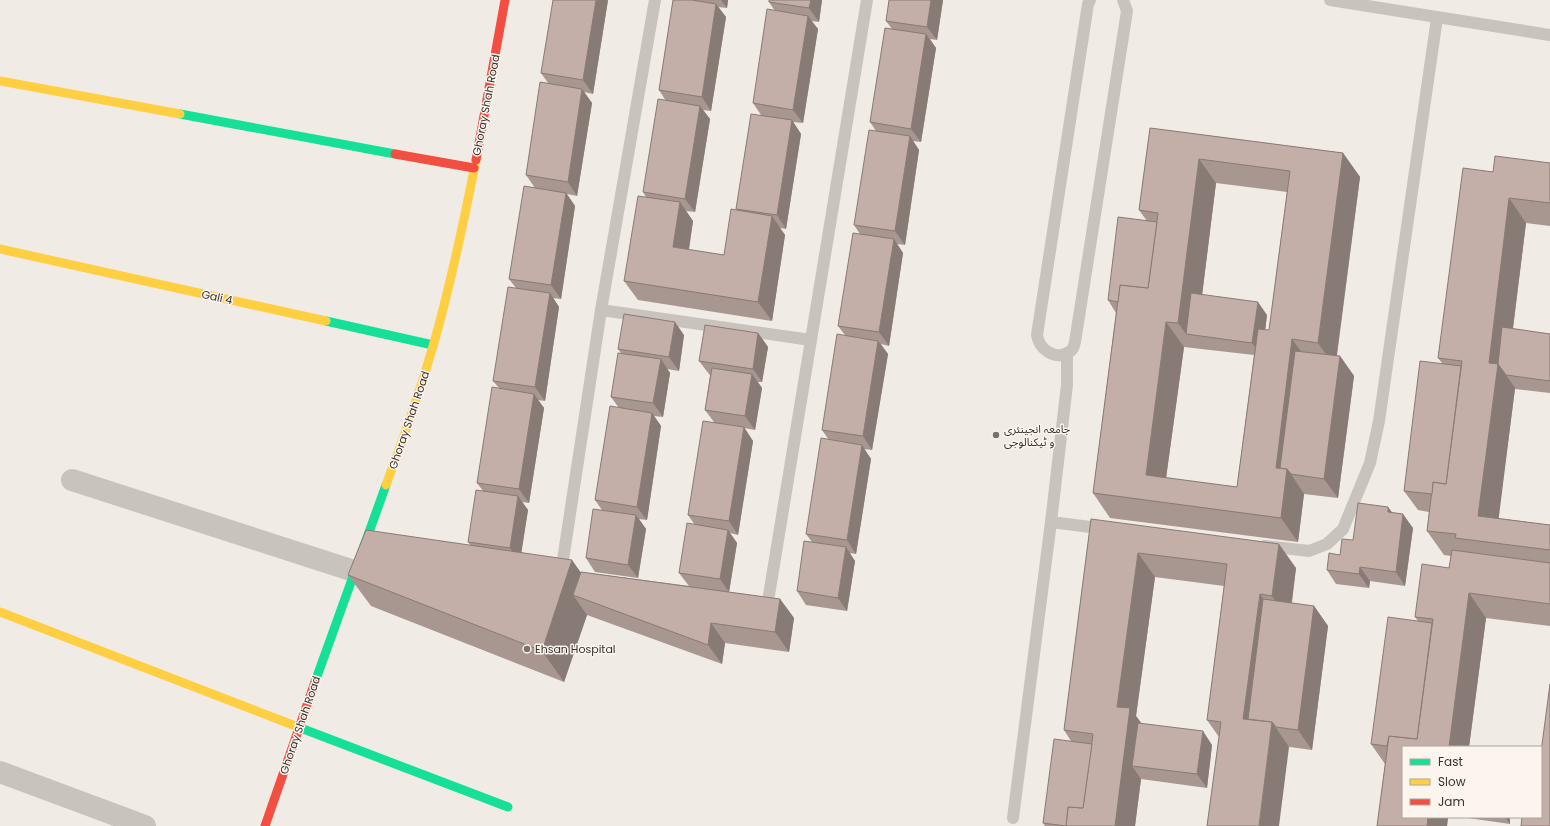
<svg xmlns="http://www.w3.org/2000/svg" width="1550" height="826" font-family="Poppins,'Noto Sans Arabic',sans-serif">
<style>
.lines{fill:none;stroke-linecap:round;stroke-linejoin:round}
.lane{stroke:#c9c3be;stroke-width:12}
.street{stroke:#c9c3be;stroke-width:22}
.fast{stroke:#16e098;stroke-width:9}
.slow{stroke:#ffcf43;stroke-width:9}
.jam{stroke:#f24e42;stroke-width:9}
.wall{fill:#a89690;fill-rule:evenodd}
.shaded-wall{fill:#887a75}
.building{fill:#c3afa7;stroke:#887a75;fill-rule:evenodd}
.poi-dot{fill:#7a716c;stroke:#fbf5ee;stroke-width:1.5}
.labels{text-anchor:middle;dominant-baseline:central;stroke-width:3;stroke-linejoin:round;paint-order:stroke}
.street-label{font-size:11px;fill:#3b302b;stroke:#fbf5ee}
.poi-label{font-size:11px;fill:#3b302b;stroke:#fbf5ee;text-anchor:start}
</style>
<rect width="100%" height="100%" fill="#f0ebe5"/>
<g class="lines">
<g class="lane">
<path d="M1090,0l-2,4 -51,331c2,14 18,26 32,17 4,-2 5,-6 6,-10l52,-331 -4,-11"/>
<path d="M1330,0l220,35"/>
<path d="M601,310l210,30"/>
<path d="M1067,353v32l-16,137 55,7"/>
<path d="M1265,546l44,5 18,-7 16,-15 27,-66 9,-42 58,-403"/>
<path d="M561,573l40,-263 54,-310"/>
<path d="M769,595l98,-595"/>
<path d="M1013,818l38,-296"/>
</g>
<g class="street">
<path d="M72,480l282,91"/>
<path d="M0,772l145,54"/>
</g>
<g class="fast">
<path d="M180,114l215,40"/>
<path d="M326,321l107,24"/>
<path d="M315,682l71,-197"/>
<path d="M298,727l210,80"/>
</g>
<g class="slow">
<path d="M0,81l180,33"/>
<path d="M0,249l326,72"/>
<path d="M386,485c18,-47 34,-94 48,-142 17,-60 30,-122 42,-183"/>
<path d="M0,612l298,115"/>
</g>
<g class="jam">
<path d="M395,154l79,14"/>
<path d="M476,160l29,-160"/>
<path d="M265,826l50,-144"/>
</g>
</g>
<g class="wall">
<path d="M608,0l-15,94 -9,-2 8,11 -15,93 -10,-2 8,12 -14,93 -8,-1 6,9 -14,94 -7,-1 6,8 -15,95 -7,-1 6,8 -7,42 60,20 108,14 -10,-13 16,-48 -7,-10 26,-93 -9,-12 5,-35 -1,-1 -10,-13 59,-28 10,14 -6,35h-4l4,6 -7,42 -11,-2 9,13 -15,94 -8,-2 7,10 -8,49 51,7 14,19 -5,34 -64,-9 -3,21 -135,-49 -23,67 -193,-76 -23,-31 122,-30 -2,-3 15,-51 -6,-8 22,-95 -6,-7 23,-93 -7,-9 26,-91 -9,-13 22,-92 -7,-10z"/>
<path d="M673,0h55l-1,8 -9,-1 8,10 -15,94 -8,-1 7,9 -15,93 -9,-1 7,10 -4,29 35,5 13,-45 -1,-1 25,-94 -8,-12 22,-92 -6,-9 53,-2 -3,22 -8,-1 7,8 -15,94 -10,-1 8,12 -15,95 -6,-1 5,7 -13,86 -134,-21 -14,-19 22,-84 -3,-5 23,-91 -7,-11z"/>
<path d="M889,0h54l-6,40 -7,-1 6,9 -15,94 -8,-1 6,9 -14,95 -8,-1 6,9 -14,93 -8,-2 7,10 -16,96 -8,-1 7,10 -15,95 -7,-1 6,8 -8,50 -41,-6 -9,-14 15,-49 -6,-8 23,-94 -7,-10 23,-95 -7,-9 22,-92 -6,-9 22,-94 -6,-9 22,-93 -6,-8z"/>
<path d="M1150,128l193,25 17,24 -23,179h3l14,20 -16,122 -34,-4 -6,48 -188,-24 -17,-25 23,-180 -8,-13 39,-79 -8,-11zM1216,183l71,9 -18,138h-4l2,-15 -65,-20zM1184,347l70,8 -17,132 -71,-9z"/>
<path d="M1550,163v63l-24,-3 -13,106 37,5v59l-35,-4 -17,129 52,7v101l-64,-8 -17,129h-66l45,70 -1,9h-70l8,-62 -14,-20 47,-123 -3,-4 34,-49 2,-12 -7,-1 -17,-24 2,-19 -11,-2 -14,-19 38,-128 -4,-5 55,-186z"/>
<path d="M684,335l-5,36 -12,-2 3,4 -7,44 -9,-1 7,10 -14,94 -8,-1 7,10 -8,49 -43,-6 -9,-14 16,-48 -7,-10 24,-92 -8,-11 10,-44 -3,-4z"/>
<path d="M1392,513l21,15 -8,58 -35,-5 -1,7 -33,-4 -9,-14 26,-30z"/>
<path d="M1091,519l205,49 -4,35 22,3 14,20 -16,124 -93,-13 -12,-17 17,-134 -69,-9 -19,139 5,7 71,22 -5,43 -66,-9 -6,47h-90l-2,-3 28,-82 -7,-11z"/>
<path d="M1461,817h49v7z"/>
</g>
<g class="shaded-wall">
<path d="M596,0h12l-15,94 -10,-14z"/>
<path d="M721,0h7l-1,8z"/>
<path d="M811,0h11l-3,22 -10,-14z"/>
<path d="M931,0h12l-6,40 -10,-13z"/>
<path d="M716,4l10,13 -15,94 -9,-14z"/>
<path d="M808,16l10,13 -15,94 -10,-13z"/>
<path d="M926,34l10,14 -15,94 -10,-13z"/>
<path d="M582,89l10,14 -15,93 -9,-14z"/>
<path d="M700,106l10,13 -15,93 -10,-13z"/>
<path d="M792,120l9,14 -15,95 -9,-14z"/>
<path d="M910,136l9,14 -14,95 -10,-14z"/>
<path d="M1343,153l17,24 -25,190 -17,-24z"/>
<path d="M1199,159l17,24 -19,153 -11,-2 -8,-11z"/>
<path d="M566,193l9,13 -14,93 -10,-14z"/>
<path d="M1509,198l17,25 -19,152h-1l9,13 -19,152 -18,-24 11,-153z"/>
<path d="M680,202l13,19 -7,46 -13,-20z"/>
<path d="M772,216l13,19 -13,86 -14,-19z"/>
<path d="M894,239l9,14 -14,93 -10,-14z"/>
<path d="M550,293l9,14 -14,94 -10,-14z"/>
<path d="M1258,302l9,13 -5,41 -10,-13z"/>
<path d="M675,322l9,13 -5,36 -10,-14z"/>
<path d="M1166,322l18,25 -21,153 -17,-25z"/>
<path d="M758,333l10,14 -6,35 -9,-13z"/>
<path d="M1292,339l18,25 -19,110 13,20 -6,48 -17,-24 -5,-50z"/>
<path d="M878,341l10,13 -16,96 -9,-14z"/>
<path d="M1340,356l14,20 -16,122 -14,-19z"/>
<path d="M661,359l9,14 -7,44 -10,-14z"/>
<path d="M752,374l10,14 -7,42 -10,-14z"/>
<path d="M534,394l10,14 -15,95 -10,-14z"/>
<path d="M652,413l9,13 -14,94 -10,-13z"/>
<path d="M744,427l9,14 -15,94 -9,-14z"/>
<path d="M862,445l9,14 -15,95 -9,-14z"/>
<path d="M518,496l10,14 -8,52 -10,-14z"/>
<path d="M1388,507l10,13 -10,-8z"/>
<path d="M1403,514l10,14 -8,58 -9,-14z"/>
<path d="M636,515l10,14 -8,49 -10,-13z"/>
<path d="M728,530l9,13 -8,49 -9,-13z"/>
<path d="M1279,544l17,24 -7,53 -17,-25z"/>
<path d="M846,547l9,14 -8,50 -9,-13z"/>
<path d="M1138,553l17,24 -19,139 12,16 -16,34 9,13 -6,47h-20l2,-119z"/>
<path d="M572,560l22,31 -21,4 14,20 -23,67 -22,-31z"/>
<path d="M1360,567l10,14 -1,7 -10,-14z"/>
<path d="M1469,593l17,25 -17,129h-20z"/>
<path d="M1260,594l17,25 -14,107 -20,-7z"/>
<path d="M780,599l14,19 -5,34 -14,-20z"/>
<path d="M1314,606l14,20 -16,124 -14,-20z"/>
<path d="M711,623l14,20 -3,21 -14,-19z"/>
<path d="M1272,722l17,25 -10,79h-20z"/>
<path d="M1203,731l9,14 -5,43 -10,-14z"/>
<path d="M1428,817h20l-1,9h-20z"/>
<path d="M1505,817h5v7z"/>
</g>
<g class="building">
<path d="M553,0h43l-13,80 -42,-7z"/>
<path d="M673,0h19l24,4 -14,93 -43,-7z"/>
<path d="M769,0h42l-2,8 -40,-6z"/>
<path d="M889,0h42l-4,27 -41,-6z"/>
<path d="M767,9l41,7 -15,94 -40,-7z"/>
<path d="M885,28l41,6 -15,95 -41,-7z"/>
<path d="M540,82l42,7 -14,93 -42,-7z"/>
<path d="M658,99l42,7 -15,93 -42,-7z"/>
<path d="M751,114l41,6 -15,95 -41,-6z"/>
<path d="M1150,128l193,25 -25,190 -26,-4 -16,129 11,1 -6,49 -188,-25 27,-208 28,3 10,-75 -19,-3zM1199,159l91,12 -21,159 -11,-1 -21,158 -91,-12 20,-153 12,1z"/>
<path d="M869,130l41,6 -15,95 -41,-6z"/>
<path d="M1495,156l55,7v40l-41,-5 -20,165 9,1 -20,152 72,9v25l-95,-12 1,-4 -29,-3 6,-49 13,2 16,-123 -24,-3 25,-190 30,4z"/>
<path d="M524,186l42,7 -15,92 -42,-6z"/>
<path d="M638,196l42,6 -7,45 51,8 7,-46 41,7 -14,86 -134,-21z"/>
<path d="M1118,217l39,5 -9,66 -28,-3 -2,17 -10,-2z"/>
<path d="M853,233l41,6 -15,93 -41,-6z"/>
<path d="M508,287l42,6 -15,94 -42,-6z"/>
<path d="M1191,293l67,9 -6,41 -66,-9z"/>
<path d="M624,314l51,8 -6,35 -51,-8z"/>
<path d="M705,325l53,8 -5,36 -54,-8z"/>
<path d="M1502,327l48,7v47l-44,-6 -8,-11z"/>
<path d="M837,334l41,7 -15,95 -41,-6z"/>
<path d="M1295,351l45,5 -16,123 -33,-5 -4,-5 -7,-1z"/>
<path d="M618,353l43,6 -8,44 -42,-6z"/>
<path d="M1420,361l41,5 -15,118 -13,-2 -1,12 -28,-3z"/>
<path d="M712,368l40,6 -7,42 -40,-6z"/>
<path d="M492,387l42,7 -15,95 -42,-6z"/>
<path d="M610,406l42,7 -15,94 -42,-7z"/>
<path d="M703,421l41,6 -15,94 -41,-6z"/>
<path d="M821,438l41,7 -15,95 -41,-6z"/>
<path d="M476,490l42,6 -8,52 -42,-6z"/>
<path d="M1358,503l30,4v5l15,2 -7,58 -36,-5 -1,7 -32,-4 2,-17 11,2 2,-16 11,1z"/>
<path d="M593,509l43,6 -8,50 -42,-7z"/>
<path d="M1091,519l188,25 -7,52 -12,-2 -17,125 29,3 -13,104h-52l14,-104 -14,-2 20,-156 -89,-11 -21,154 13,1 -15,118h-49l2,-19 15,1 10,-74 -29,-4z"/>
<path d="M687,523l41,7 -8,49 -41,-6z"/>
<path d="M366,530l206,30 -30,91 -194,-76z"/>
<path d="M804,541l42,6 -8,51 -41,-7z"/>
<path d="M1452,550l98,13v41l-81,-11 -20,154h-46v70h25l-1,9h-50l12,-90 28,3 16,-120 -18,-2 7,-53 27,4z"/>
<path d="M581,572l199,27 -5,33 -64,-9 -3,22 -135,-50z"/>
<path d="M1263,599l51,7 -16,124 -22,-3 -4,-5 -24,-3z"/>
<path d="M1388,617l44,6 -15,116 -28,-3 -2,10 -16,-2z"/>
<path d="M1550,684v142h-29l1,-9h19v-65z"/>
<path d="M1138,723l65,8 -6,43 -65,-8z"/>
<path d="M1054,739l38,5 -9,64 -15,-1 -2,19 -23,-3z"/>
</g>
<g class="poi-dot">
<circle cx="996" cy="435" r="4"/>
<circle cx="527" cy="649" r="4"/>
</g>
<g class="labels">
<g class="street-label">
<text transform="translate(486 105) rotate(-79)">Ghoray Shah Road</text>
<text transform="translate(217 297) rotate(12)">Gali 4</text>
<text transform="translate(409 420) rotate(-71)">Ghoray Shah Road</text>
<text transform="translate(300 725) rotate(-71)">Ghoray Shah Road</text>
</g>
<g class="poi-label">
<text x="1004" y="429">جامعہ انجینئری<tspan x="1004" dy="13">و ٹیکنالوجی</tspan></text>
<text x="535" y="649">Ehsan Hospital</text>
</g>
</g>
<rect x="1402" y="746" width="140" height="72" fill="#fbf5ee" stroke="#aea6a0"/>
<rect x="1410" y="759" width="20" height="6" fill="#16e098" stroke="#aea6a0"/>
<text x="1438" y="766" font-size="12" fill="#3b302b">Fast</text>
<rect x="1410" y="779" width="20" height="6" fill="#ffcf43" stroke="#aea6a0"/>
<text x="1438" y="786" font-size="12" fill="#3b302b">Slow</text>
<rect x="1410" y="799" width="20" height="6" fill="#f24e42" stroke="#aea6a0"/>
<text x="1438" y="806" font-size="12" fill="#3b302b">Jam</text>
</svg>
